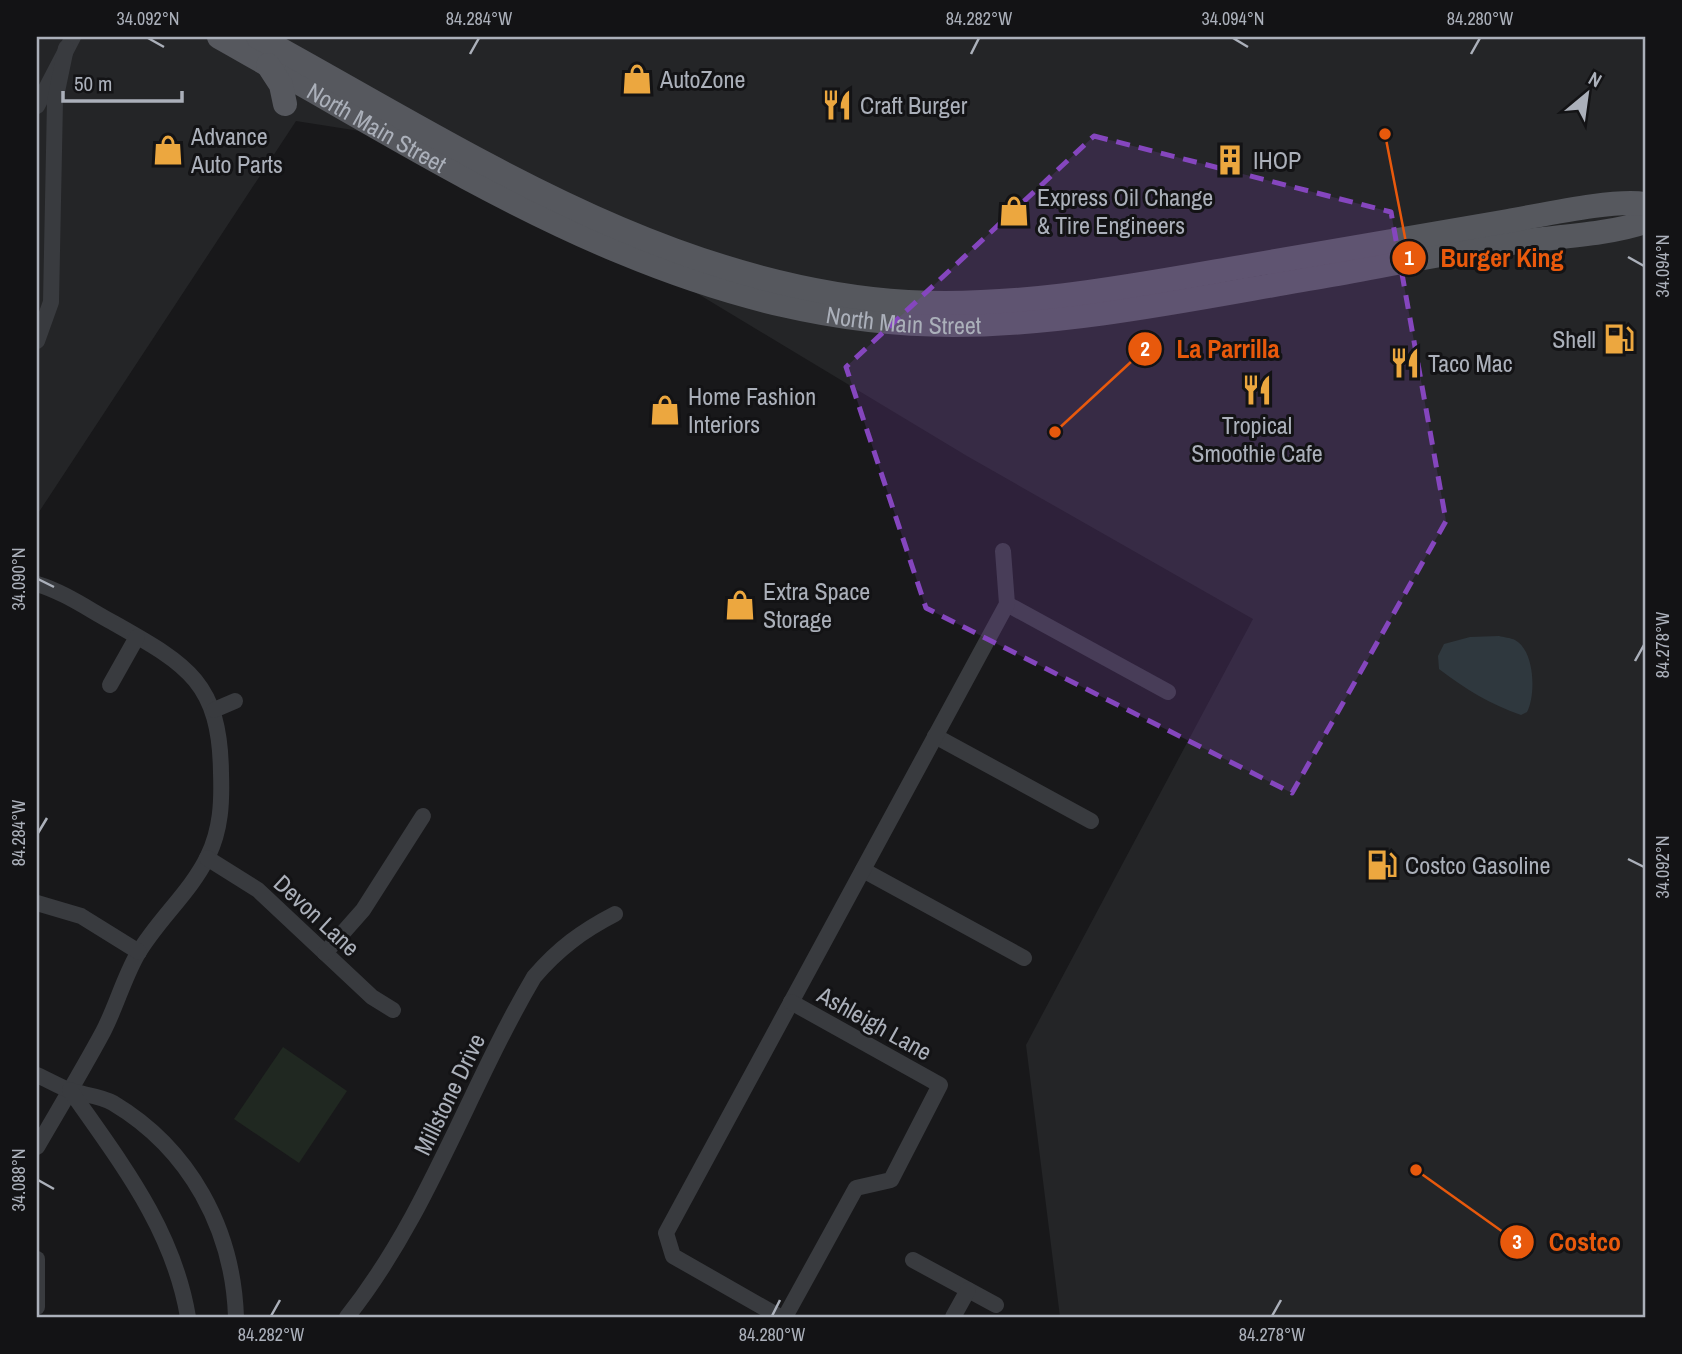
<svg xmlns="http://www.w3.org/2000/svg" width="1682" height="1354" font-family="'Archivo Narrow',sans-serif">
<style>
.built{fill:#242527}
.garden{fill:#202821}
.water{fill:#2f383e}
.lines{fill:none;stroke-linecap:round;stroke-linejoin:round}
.minor{stroke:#393b3f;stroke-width:16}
.primary{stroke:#56585e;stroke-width:24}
.marked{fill:#8546be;fill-opacity:0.2;stroke:#8546be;stroke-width:5;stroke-dasharray:14 9;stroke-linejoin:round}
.ticks{fill:none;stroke:#abb0ba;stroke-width:2.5}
.labels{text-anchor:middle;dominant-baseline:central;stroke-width:6;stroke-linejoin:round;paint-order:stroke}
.poi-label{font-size:24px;fill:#abb0ba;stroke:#131315;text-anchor:start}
.street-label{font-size:24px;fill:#abb0ba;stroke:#131315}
.leader{fill:none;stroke:#e8590c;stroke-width:2.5}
.callout-dot{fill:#e8590c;stroke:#131315;stroke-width:2.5}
.mark-label{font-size:21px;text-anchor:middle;font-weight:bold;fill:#fff}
.callout-label{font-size:26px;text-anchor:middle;font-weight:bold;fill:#e8590c;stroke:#131315;stroke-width:6;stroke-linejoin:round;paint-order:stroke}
.neatline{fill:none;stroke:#abb0ba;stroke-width:2.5}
.ticks-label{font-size:18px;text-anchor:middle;fill:#abb0ba}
</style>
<rect width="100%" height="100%" fill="#18181a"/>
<path class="built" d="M37,37h1608v1280h-585l-34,-272 227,-426 -286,-163 -370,-223 -180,-93 -121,-19 -259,394z"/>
<path class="garden" d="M283,1047l64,44 -48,72 -65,-44z"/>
<path class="water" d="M1499,636c4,1 12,2 16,4 20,11 21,55 12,72l-6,3c-31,-11 -56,-26 -82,-46l-1,-13 6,-12 26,-7z"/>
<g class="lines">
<g class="minor">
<path d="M37,106l36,-69"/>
<path d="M37,341l14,-39 4,-201 11,-53"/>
<path d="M37,584c27,8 51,25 75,38 74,42 108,59 109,151 1,29 0,56 -13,83 -17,36 -51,64 -71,99 -14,25 -21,52 -34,77 -21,39 -44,77 -66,115"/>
<path d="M1007,604l161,88"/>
<path d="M110,685l27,-48"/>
<path d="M214,710l21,-9"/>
<path d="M935,736l156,85"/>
<path d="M207,858l51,32 114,107 21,13"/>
<path d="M863,870l161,88"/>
<path d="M37,903l44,13 58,36"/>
<path d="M325,953l38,-43 60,-94"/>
<path d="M37,1075c11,5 23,12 34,16 13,4 30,5 42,12 77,46 120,126 123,214"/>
<path d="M70,1090c50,72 103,138 118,227"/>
<path d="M37,1259v48"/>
<path d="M913,1260l83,45"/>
<path d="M347,1317c81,-102 121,-228 187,-340 24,-28 48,-46 81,-63"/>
<path d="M780,1317l-107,-61 -7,-23 341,-629 -4,-53"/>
<path d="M785,1317l71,-129 35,-8 49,-95 -149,-83"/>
<path d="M953,1317l15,-27"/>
</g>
<g class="primary">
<path id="s1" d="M219,37c230,129 459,288 734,288 121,0 253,-29 373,-49 62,-11 123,-24 185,-33 40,-6 97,-8 134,-21"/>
<path d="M258,37c205,112 409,250 650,265 111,6 224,-16 333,-35 89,-15 178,-30 267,-46 35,-6 105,-22 137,-17"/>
<path d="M268,65l13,20 4,19"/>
</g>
</g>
<path class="marked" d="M1094,136l297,76 55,309 -154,272 -366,-185 -80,-241z"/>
<path class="ticks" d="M148,38l16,9M1233,38l15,9M470,54l9,-16M971,54l8,-16M1471,54l9,-16M1628,257l16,9M38,579l16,8M1635,661l9,-16M38,833l9,-15M1628,859l16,8M38,1180l16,9M271,1316l9,-16M772,1316l8,-16M1272,1316l9,-16"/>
<defs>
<g id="shop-bare" transform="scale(2.415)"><path d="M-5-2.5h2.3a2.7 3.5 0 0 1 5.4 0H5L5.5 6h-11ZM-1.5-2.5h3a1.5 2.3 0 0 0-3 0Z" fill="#eca73f" stroke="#131315" stroke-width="2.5" paint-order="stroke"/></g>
<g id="restaurant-bare" transform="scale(2.415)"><path d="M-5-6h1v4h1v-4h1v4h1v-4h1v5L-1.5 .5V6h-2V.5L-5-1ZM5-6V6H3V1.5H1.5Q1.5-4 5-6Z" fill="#eca73f" stroke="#131315" stroke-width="2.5" paint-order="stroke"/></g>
<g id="building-bare" transform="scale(2.415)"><path d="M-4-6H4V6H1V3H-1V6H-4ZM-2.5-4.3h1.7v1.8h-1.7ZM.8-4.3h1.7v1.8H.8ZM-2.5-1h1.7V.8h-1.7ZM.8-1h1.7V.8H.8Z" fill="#eca73f" stroke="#131315" stroke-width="2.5" paint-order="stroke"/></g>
<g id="fuel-bare" transform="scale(2.415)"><path d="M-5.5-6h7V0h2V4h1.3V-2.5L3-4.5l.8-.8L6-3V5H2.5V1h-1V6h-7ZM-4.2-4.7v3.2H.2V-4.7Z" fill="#eca73f" stroke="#131315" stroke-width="2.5" paint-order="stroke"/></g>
</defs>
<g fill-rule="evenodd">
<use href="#shop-bare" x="637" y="79"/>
<use href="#restaurant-bare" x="837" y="105"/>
<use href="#shop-bare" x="168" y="150"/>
<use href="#building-bare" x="1230" y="160"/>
<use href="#shop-bare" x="1014" y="211"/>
<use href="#fuel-bare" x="1619" y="339"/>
<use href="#restaurant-bare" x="1405" y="363"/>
<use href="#restaurant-bare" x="1257" y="390"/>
<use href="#shop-bare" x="665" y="410"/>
<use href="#shop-bare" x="740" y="605"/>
<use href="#fuel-bare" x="1382" y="865"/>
</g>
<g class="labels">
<g class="poi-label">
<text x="660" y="79">AutoZone</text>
<text x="860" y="105">Craft Burger</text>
<text x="191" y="136">Advance<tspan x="191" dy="28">Auto Parts</tspan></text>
<text x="1253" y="160">IHOP</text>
<text x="1037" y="197">Express Oil Change<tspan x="1037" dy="28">&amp; Tire Engineers</tspan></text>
<text x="1596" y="339" text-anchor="end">Shell</text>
<text x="1428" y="363">Taco Mac</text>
<text x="688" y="396">Home Fashion<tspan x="688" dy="28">Interiors</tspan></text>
<text x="1257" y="425" text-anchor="middle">Tropical<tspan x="1257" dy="28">Smoothie Cafe</tspan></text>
<text x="763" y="591">Extra Space<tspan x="763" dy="28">Storage</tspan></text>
<text x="1405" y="865">Costco Gasoline</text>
</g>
<g class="street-label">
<text stroke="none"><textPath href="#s1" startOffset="182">North Main Street</textPath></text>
<text stroke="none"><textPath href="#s1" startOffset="749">North Main Street</textPath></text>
<text transform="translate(317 915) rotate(43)">Devon Lane</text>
<text transform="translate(875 1023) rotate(29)">Ashleigh Lane</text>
<text transform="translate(449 1094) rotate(-64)">Millstone Drive</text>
</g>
</g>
<path class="leader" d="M1385 134L1409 258M1055 432L1145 349M1416 1170L1517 1242"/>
<g class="callout-dot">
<circle cx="1385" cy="134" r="7"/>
<circle cx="1055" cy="432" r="7"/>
<circle cx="1416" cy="1170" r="7"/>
<circle cx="1409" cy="258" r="18"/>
<circle cx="1145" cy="349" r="18"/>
<circle cx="1517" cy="1242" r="18"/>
</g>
<g class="mark-label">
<text x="1409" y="265">1</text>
<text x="1145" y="356">2</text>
<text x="1517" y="1249">3</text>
</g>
<g class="callout-label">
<text x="1502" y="267">Burger King</text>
<text x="1228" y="358">La Parrilla</text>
<text x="1585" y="1251">Costco</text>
</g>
<rect width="1682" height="1354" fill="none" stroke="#131315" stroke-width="77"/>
<g transform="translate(1587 94) rotate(29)" stroke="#131315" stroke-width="5" paint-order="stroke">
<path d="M0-5L12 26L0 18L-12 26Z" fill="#abb0ba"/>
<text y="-10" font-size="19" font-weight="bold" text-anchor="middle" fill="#abb0ba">N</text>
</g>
<path d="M63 91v10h119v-10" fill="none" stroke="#abb0ba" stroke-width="3.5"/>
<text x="74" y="91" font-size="21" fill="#abb0ba" stroke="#131315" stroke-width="5" paint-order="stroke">50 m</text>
<rect x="38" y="38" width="1606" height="1278" class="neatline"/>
<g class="ticks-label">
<text x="148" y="25">34.092°N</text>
<text x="479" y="25">84.284°W</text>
<text x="979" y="25">84.282°W</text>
<text x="1233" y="25">34.094°N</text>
<text x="1480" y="25">84.280°W</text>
<text transform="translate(1663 266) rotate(-90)" y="6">34.094°N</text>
<text transform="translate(19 579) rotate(-90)" y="6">34.090°N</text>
<text transform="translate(1663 645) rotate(-90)" y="6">84.278°W</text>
<text transform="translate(19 833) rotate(-90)" y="6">84.284°W</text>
<text transform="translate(1663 867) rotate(-90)" y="6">34.092°N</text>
<text transform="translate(19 1180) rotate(-90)" y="6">34.088°N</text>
<text x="271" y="1341">84.282°W</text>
<text x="772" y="1341">84.280°W</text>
<text x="1272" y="1341">84.278°W</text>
</g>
</svg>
